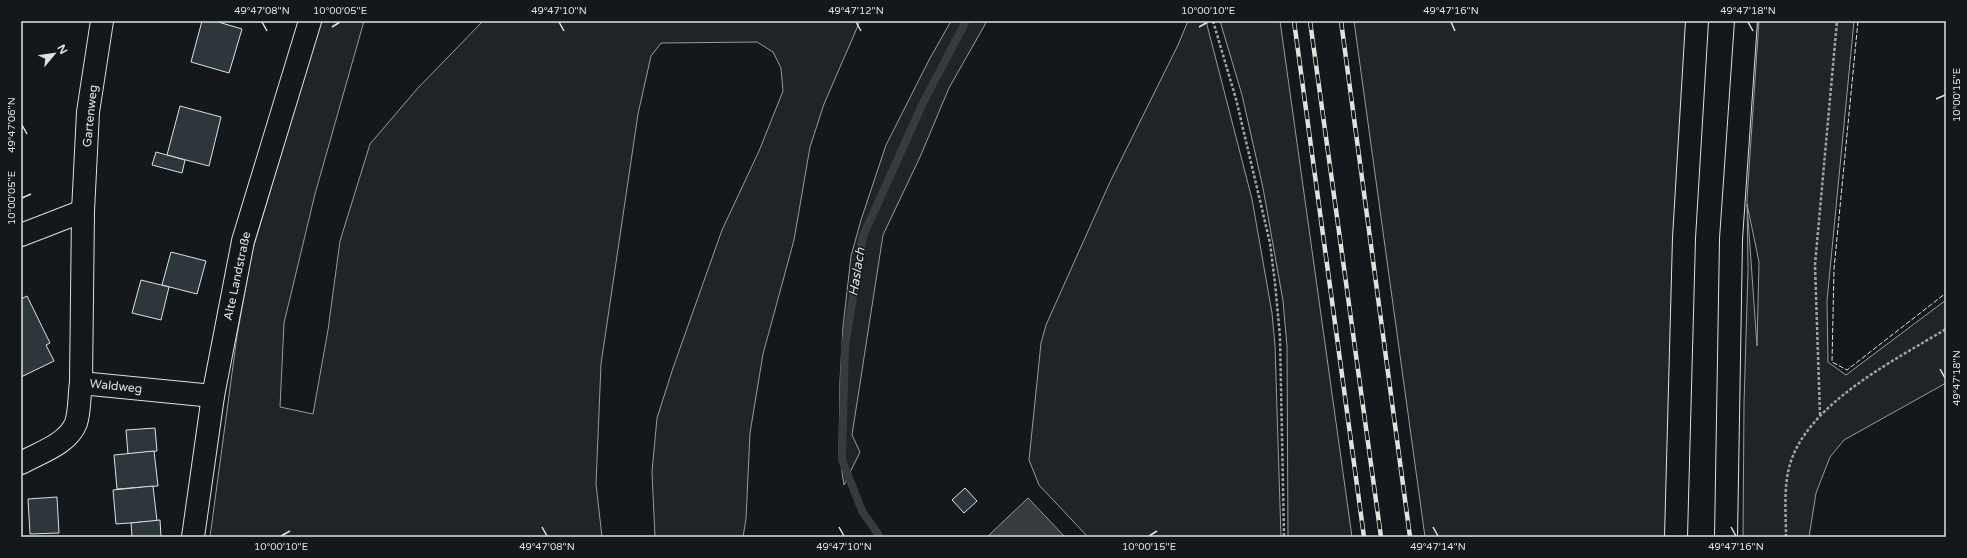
<svg xmlns="http://www.w3.org/2000/svg" width="1967" height="558" font-family="'Varela Round',sans-serif">
<style>
.green{fill:#202428;stroke:#939e99;fill-rule:evenodd}
.water{fill:#363b3e;stroke:#939e99}
.lines{fill:none;stroke-linecap:round;stroke-linejoin:round}
.stream{stroke:#363b3e;stroke-width:8}
.building{fill:#2c363c;stroke:#d8e6dc}
.minor-casing{stroke:#d8e6dc;stroke-width:24}
.trunk-casing{stroke:#d8e6dc;stroke-width:24}
.path{stroke:#9da8a2;stroke-width:2.5;stroke-dasharray:3 2;stroke-linecap:butt}
.minor{stroke:#14181c;stroke-width:22}
.trunk{stroke:#14181c;stroke-width:22}
.rail-casing{stroke:#d8e6dc;stroke-width:4.5}
.rail{stroke:#14181c;stroke-width:3;stroke-dasharray:9;stroke-linecap:butt}
.fence{stroke:#d8e6dc;stroke-width:1;stroke-dasharray:5 2;stroke-linecap:butt}
.ticks{fill:none;stroke:#d8e6dc;stroke-width:1.5}
.labels{text-anchor:middle;dominant-baseline:central;stroke-width:3;stroke-linejoin:round;paint-order:stroke}
.street-label{font-size:12px;fill:#d8e6dc;stroke:#14181c}
.water-label{font-size:13px;font-style:italic;fill:#d8e6dc;stroke:#14181c}
.neatline{fill:none;stroke:#d8e6dc;stroke-width:1.5}
.ticks-label{font-size:10px;text-anchor:middle;fill:#d8e6dc}
</style>
<rect width="100%" height="100%" fill="#14181c"/>
<g class="green">
<path d="M321,21h43l-49,173 -31,129 -4,84 33,7 15,-84 12,-89 30,-97 47,-55 66,-68h377l-36,83 -14,43 -16,93 -31,114 -13,79 -4,86 -3,18h-88l-3,-65 5,-54 16,-50 49,-138 37,-79 24,-60 -2,-23 -8,-16 -16,-10 -96,1 -10,13 -13,58 -37,250 -5,120 6,53h-392l27,-201 15,-84z"/>
<path d="M951,21h36l-38,67 -29,69 -37,78 -31,200 8,17 -16,33 -5,-33 1,-71 3,-54 8,-71 10,-36 25,-75 43,-85z"/>
<path d="M1188,21h18l46,178 20,114 3,33 6,191h-193l-49,-52 -10,-25 12,-117 5,-18 64,-143 68,-137z"/>
<path d="M1220,21h60l72,516h-64l-1,-190 -4,-46 -20,-113 -21,-93z"/>
<path d="M1354,21h335l-17,253 -4,263h-243z"/>
<path d="M1759,21h95l-27,280 1,61 18,13 100,-75v83l-102,57 -14,17 -14,36 -7,44h-66l1,-133 4,-135 -1,-70zM1747,204l12,58 -2,84z"/>
</g>
<path class="water" d="M1028,498l37,39h-78z"/>
<g class="lines">
<path class="stream" d="M880,537l-18,-26 -20,-51 3,-114 18,-110 60,-133 43,-82"/>
</g>
<g class="building">
<path d="M202,21h13l27,8 -13,44 -38,-11z"/>
<path d="M180,106l41,11 -12,49 -42,-11z"/>
<path d="M156,152l29,8 -3,13 -30,-8z"/>
<path d="M171,252l35,9 -9,33 -35,-9z"/>
<path d="M141,280l28,7 -8,33 -29,-7z"/>
<path d="M27,296l23,47 -4,2 8,16 -33,16v-78z"/>
<path d="M155,428l2,23 -29,3 -2,-24z"/>
<path d="M154,451l4,35 -41,3 -3,-34z"/>
<path d="M153,486l4,35 -41,3 -3,-34z"/>
<path d="M965,488l12,13 -13,12 -12,-13z"/>
<path d="M57,497l2,36 -29,1 -2,-35z"/>
<path d="M160,520l1,17h-29l-1,-14z"/>
</g>
<g class="lines">
<g class="minor-casing">
<g id="minor">
<path d="M21,235l62,-24"/>
<path d="M81,383l2,-172 5,-99 14,-91"/>
<path d="M21,463c18,-10 47,-19 55,-40 4,-12 3,-28 5,-40l132,13"/>
<path d="M193,537l20,-141 30,-155 67,-220"/>
</g>
</g>
<g class="trunk-casing">
<g id="trunk">
<path d="M1676,537l8,-299 13,-217"/>
<path d="M1726,537l5,-298 15,-218"/>
</g>
</g>
<g class="path">
<path d="M1213,21l23,78 34,144 5,40 5,54 4,200"/>
<path d="M1820,415l-5,-150 22,-244"/>
<path d="M1786,537c0,-24 -3,-53 5,-76 20,-59 104,-101 155,-132"/>
</g>
<use href="#minor" class="minor"/>
<use href="#trunk" class="trunk"/>
<g class="rail-casing">
<g id="rail">
<path d="M1294,21l70,516"/>
<path d="M1310,21l71,516"/>
<path d="M1341,21l69,516"/>
</g>
</g>
<use href="#rail" class="rail"/>
<path class="fence" d="M1858,21l-24,248 -2,93 15,8 99,-77"/>
</g>
<path class="ticks" d="M262,22l5,9M559,22l5,9M856,22l5,9M1451,22l4,9M1748,22l5,9M332,27l8,-5M1199,27l9,-5M1936,99l9,-4M22,125l5,9M22,198l9,-4M1940,369l5,9M542,527l5,9M839,527l5,9M1433,527l5,9M1731,527l5,9M281,536l9,-5M1149,536l8,-5"/>
<g class="labels">
<g class="street-label">
<text transform="translate(90 116) rotate(-84)">Gartenweg</text>
<text transform="translate(237 276) rotate(-78)">Alte Landstraße</text>
<text transform="translate(116 386) rotate(6)">Waldweg</text>
</g>
<g class="water-label">
<text transform="translate(857 272) rotate(-81)">Haslach</text>
</g>
</g>
<rect width="1967" height="558" fill="none" stroke="#14181c" stroke-width="44"/>
<g transform="translate(54 54) rotate(61)" stroke="#14181c" stroke-width="3" paint-order="stroke">
<path d="M0-3L7 15L0 10L-7 15Z" fill="#d8e6dc"/>
<text y="-6" font-size="11" font-weight="bold" text-anchor="middle" fill="#d8e6dc">N</text>
</g>
<rect x="22" y="22" width="1923" height="514" class="neatline"/>
<g class="ticks-label">
<text x="262" y="14">49°47'08"N</text>
<text x="340" y="14">10°00'05"E</text>
<text x="559" y="14">49°47'10"N</text>
<text x="856" y="14">49°47'12"N</text>
<text x="1208" y="14">10°00'10"E</text>
<text x="1451" y="14">49°47'16"N</text>
<text x="1748" y="14">49°47'18"N</text>
<text transform="translate(1956 95) rotate(-90)" y="4">10°00'15"E</text>
<text transform="translate(11 125) rotate(-90)" y="4">49°47'06"N</text>
<text transform="translate(11 198) rotate(-90)" y="4">10°00'05"E</text>
<text transform="translate(1956 378) rotate(-90)" y="4">49°47'18"N</text>
<text x="281" y="550">10°00'10"E</text>
<text x="547" y="550">49°47'08"N</text>
<text x="844" y="550">49°47'10"N</text>
<text x="1149" y="550">10°00'15"E</text>
<text x="1438" y="550">49°47'14"N</text>
<text x="1736" y="550">49°47'16"N</text>
</g>
</svg>
